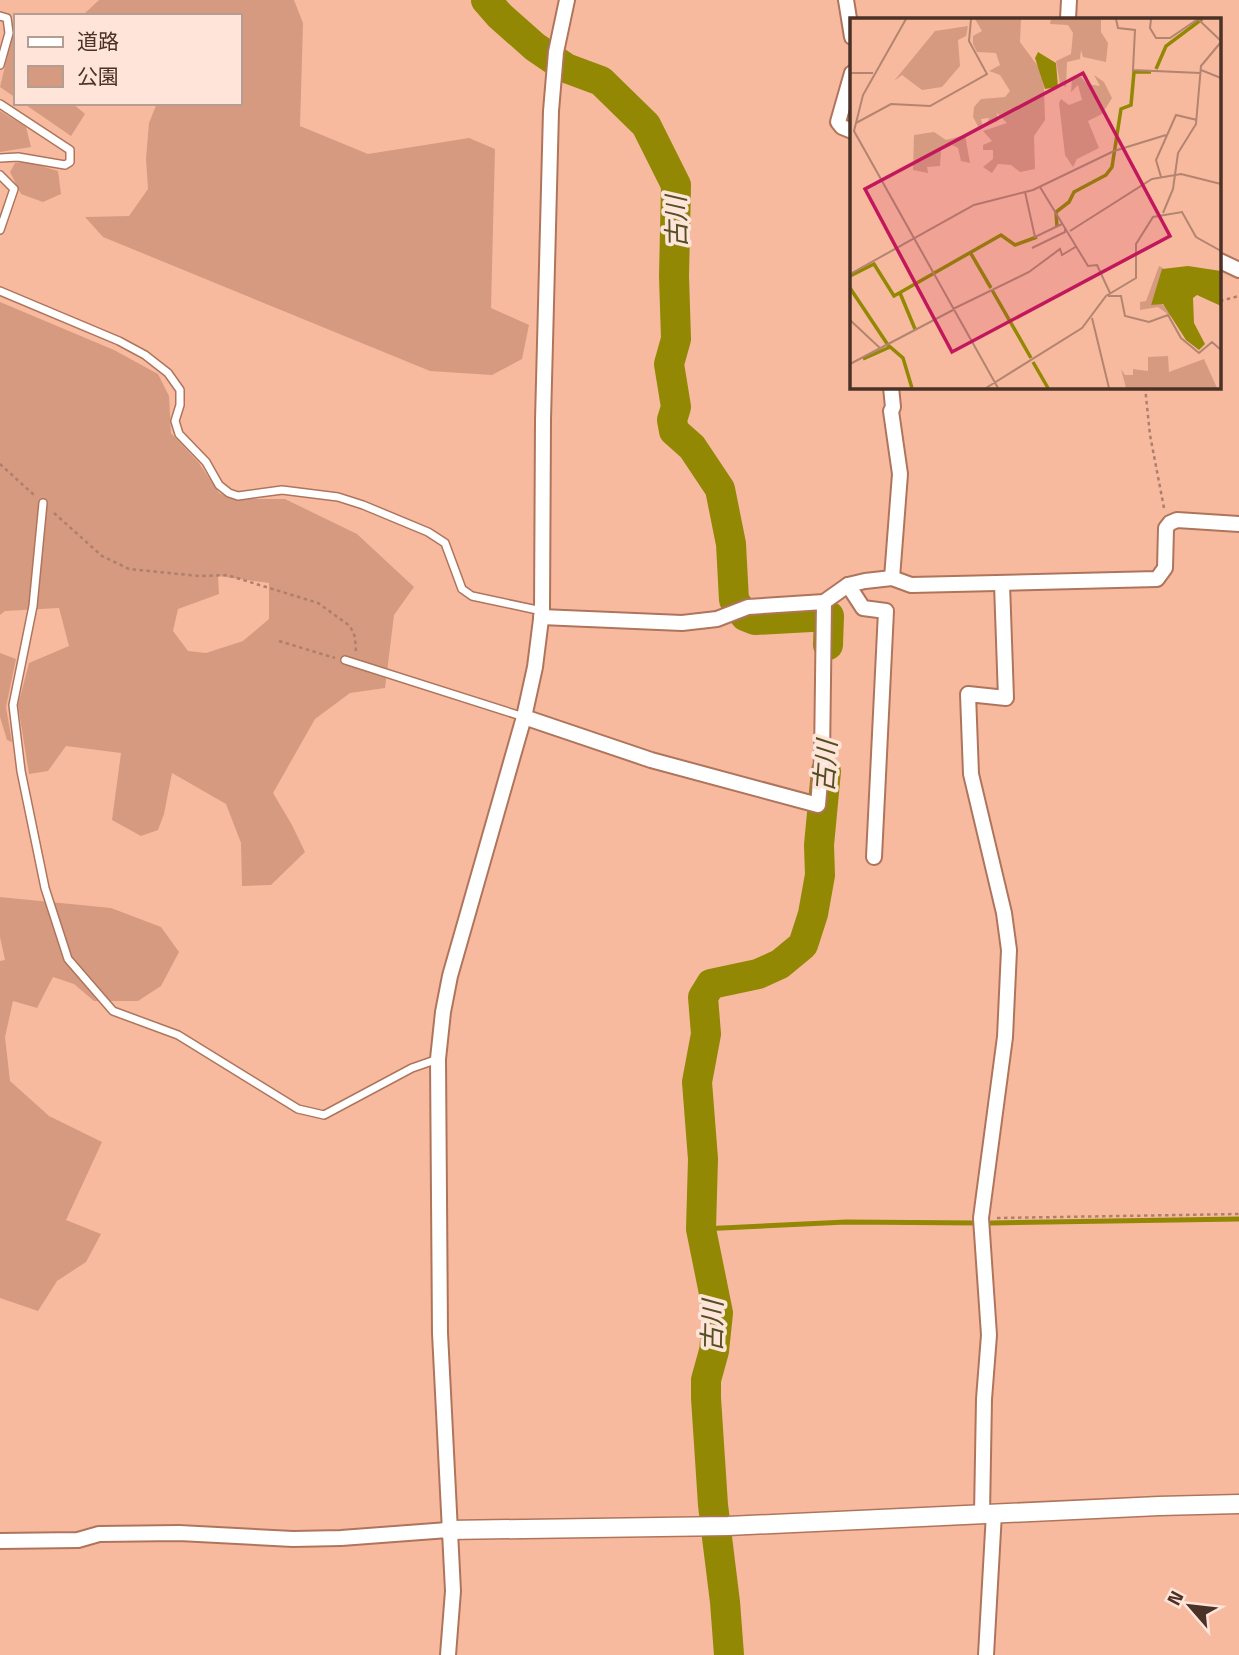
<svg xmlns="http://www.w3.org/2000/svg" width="1239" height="1655" font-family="'Titillium Web','Noto Sans JP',sans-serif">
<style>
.green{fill:#d69a81;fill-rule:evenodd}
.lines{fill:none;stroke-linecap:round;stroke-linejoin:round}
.stream{stroke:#928804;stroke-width:5}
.river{stroke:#928804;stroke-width:30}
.service-casing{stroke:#af755c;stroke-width:10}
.minor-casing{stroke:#af755c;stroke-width:18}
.tertiary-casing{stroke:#af755c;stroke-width:21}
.path{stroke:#ae806c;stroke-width:2.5;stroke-dasharray:3.5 3.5;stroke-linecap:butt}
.service{stroke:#fff;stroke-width:7}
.minor{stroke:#fff;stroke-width:14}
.tertiary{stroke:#fff;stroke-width:18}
.labels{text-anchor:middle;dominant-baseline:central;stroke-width:7;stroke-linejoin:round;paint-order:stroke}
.water-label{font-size:26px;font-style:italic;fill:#534f23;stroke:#fee4d9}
.inset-river{fill:none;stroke:#928804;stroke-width:3.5}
.inset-road{fill:none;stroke:#b3846f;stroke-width:2}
.view{fill:#c2185b;fill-opacity:0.15;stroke:#c2185b;stroke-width:3.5}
.inset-edge{fill:none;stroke:#4b3227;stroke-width:3.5}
</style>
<rect width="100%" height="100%" fill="#f8ba9f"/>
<g class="green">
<path d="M99,0h195l9,23 -3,103 68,28 101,-16 26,11 -4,159 38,17 -7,34 -30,16 -62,-4 -327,-134 -18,-20 44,-1 19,-27 -2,-30 3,-36 8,-20h83v-87h-158z"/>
<path d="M14,29h2v69l-16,-11z"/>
<path d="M23,103h49l13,11 -14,22z"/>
<path d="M0,111l26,16 5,20 -31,5z"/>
<path d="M28,162l30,9 3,23 -18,8 -22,-8 -11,-22 5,-9z"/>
<path d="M0,302l114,48 44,24 11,22 2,37 28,30 20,30 13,6h53l72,35 57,53 -20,28 -9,73 -35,5 -35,26 -42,74 19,32 13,27 -34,33 -29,1 -1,-43 -15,-39 -54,-31 -8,41 -6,16 -17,6 -29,-16 9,-67 -55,-7 -18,25 -19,3 -11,-69 11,-42 40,-17 -10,-38 -54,3 -5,4zM218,576l51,7v36l-26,22 -37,12 -18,-2 -15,-20 5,-22 41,-15z"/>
<path d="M0,653l16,6 -10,48 6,35 -5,-2 -7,-23z"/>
<path d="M0,897l111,11 50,19 18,25 -18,34 -23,15h-44l-20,-17 -21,-7 -16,31 -24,-7 -8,36 5,44 39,35 53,26 -36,78 35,14 -15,28 -29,19 -19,30 -38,-13v-337l5,-1 -5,-23z"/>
</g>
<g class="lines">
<g class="stream">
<path d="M991,1223l248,-4"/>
<path d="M701,1229l145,-7 131,1"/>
</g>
<g class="river">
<path d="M486,0l14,16 35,31 31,21 35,13 45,44 30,60 -2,91 2,63 -7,25 7,43 -4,13 2,11 18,16 28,42 11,55 3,56 11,16 10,4 74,-4 -1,29"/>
<path d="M729,1655l-4,-53 -12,-97 -7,-107v-18l8,-29 4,-38 -17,-84 2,-70 -6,-77 9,-48 -3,-37 8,-13 47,-10 22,-10 23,-19 10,-31 7,-39 -1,-30 7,-74"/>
</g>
<g class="service-casing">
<g id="service">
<path d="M0,16l7,2 2,15 -9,32"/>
<path d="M0,104l70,46v12l-5,3 -47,-8 -18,1"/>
<path d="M0,175l14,14 -14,41"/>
<path d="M0,291l119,50 26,14 23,18 12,17v15l-5,16 4,13 27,28 13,23 10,8 9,3 44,-6 56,7 25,8 65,27 17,11 17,46 10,7 70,15"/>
<path d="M43,503l-10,103 -20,99 8,66 24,117 23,71 45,52 65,24 120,74 26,6 88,-47 26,-9"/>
<path d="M345,660l179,57"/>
</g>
</g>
<g class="minor-casing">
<g id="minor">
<path d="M846,0l6,37"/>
<path d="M1068,19l1,-19"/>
<path d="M852,73l-14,49 4,5 10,4"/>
<path d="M1220,261l19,9"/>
<path d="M891,387l2,20 -2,4 9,63 -8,104"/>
<path d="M848,585l15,23 23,3 -12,246"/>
<path d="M541,617l141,6 35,-4 31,-12 76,-5 24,-17 17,-4 27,-3 19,7 246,-6 8,-11 1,-40 4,-5 7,-3 62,4"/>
<path d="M524,717l127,43 167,45 4,-47 2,-156"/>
<path d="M982,1514l2,-115 5,-64 -8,-117 24,-181 4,-87 -5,-37 -33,-139 -3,-80 38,4 -4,-114"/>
<path d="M0,1541l78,-1 21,-6 80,-1 114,6 48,-1 107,-8"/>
<path d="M448,1655l5,-64 -13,-258 -2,-274 5,-47 7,-36 74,-259 11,-50 7,-56 1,-191 8,-309 5,-59 11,-52"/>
<path d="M986,1655l8,-142"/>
</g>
</g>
<g class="tertiary-casing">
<path id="tertiary" d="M448,1530l280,-4 431,-20 80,-2"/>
</g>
<g class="path">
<path d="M1220,301l19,-5"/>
<path d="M1145,387l5,48 14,73"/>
<path d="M0,464l34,31"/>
<path d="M54,513l48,43 27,13 70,7 28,-1 91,28 32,23 5,11 1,15"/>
<path d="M279,641l56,17"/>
<path d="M997,1218l242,-4"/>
</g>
<use href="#service" class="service"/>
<use href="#minor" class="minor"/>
<use href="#tertiary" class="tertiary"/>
</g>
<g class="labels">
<g class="water-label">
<text transform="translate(676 222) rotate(-91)">古川</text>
<text transform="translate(825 766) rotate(-86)">古川</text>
<text transform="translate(712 1326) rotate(-89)">古川</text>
</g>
</g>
<g transform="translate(850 18)">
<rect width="371" height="371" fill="#f8ba9f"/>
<path d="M125,1h46l-1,23 20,27 4,19 1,32 -11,16 1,33 -15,3 -9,-7 -13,-1 -6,9 -9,-6 10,-8v-9h-10v-5l9,-4 -9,-10 24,-8 -10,-10 1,8 -12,5 3,-8 -8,1 2,8 -4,1 -6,-11 1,-10 7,-8 24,-2 5,-6 -10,-16 -11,-4 11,-6 -4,-12 -19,-1 -4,-8v-8l9,-5zM201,1h50v13l7,11 -2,19 -23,-5 -2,-7 -1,9 -13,3 -1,25 -6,-3 -4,-23 15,-7 2,-21 -5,-8 -18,-1zM118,8l-2,10 -8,4 2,26 -18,21 -20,3 -20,-15 -8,6 41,-50zM244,57l10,7 8,16 -10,16 -14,7 11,27 -22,11 -4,8 -8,-12 -6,-52 2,-4 8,6 13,-5 -4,-15 -7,7 1,-13 9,-2 6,7 13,2zM84,114l12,8 19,-5 5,28 -9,-2 -3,-13 -6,-3 -11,5 -1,16 -13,1 1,6 -15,-3 1,-35zM309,248l4,2 -12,37 10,-2 10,11 2,4 -15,-11 -18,3v-8l6,-1zM318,338l1,16 35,-13 13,29h-91l-5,-19 4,6h8v-6l15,2v-14z" fill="#d69a81"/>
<path d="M188,34l18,11 2,24 -13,2 -10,-31zM338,248l33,5v35l-24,-11 -4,3 1,25 11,21 -6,6 -13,-10 -23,-36 -12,1 11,-36z" fill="#928804"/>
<path class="inset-river" d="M306,51l10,-23 36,-27M207,209l-1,-15 13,-10 5,-10 32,-17 6,-8 9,-58 10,-4 3,-33h17M120,234l21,36M0,258l24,-12 20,32 107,-61 14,10 22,-8M0,270l38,57 15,13 9,30M142,272l39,68M50,275l15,36M13,341l27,-12M183,344l15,26"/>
<path class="inset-road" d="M56,1l-43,76 -9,36 144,257M266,1l2,9 17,2 -2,40 67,3M301,1l-1,9 6,10h14l28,-19 23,22M351,52l20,8M0,55h23M6,105l35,-19 39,2 57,-32 -18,-33 2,-22M311,159l-5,-17 20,-45 21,5M190,169l48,79 9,-1 13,28M175,174l10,45 27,-13M313,195l10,-24 5,-36 18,-29 5,-58 20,-24M220,213l82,-52 29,-5 40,10M182,230l33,-16v-5M0,256l124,-69 59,-15 81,-39 52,-16M258,278h13l4,20 24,6 19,-7 13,23 18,15 13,-11 9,8M103,291l76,-37 31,-23 2,6 15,-9M242,300l17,70M0,302l31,29M0,346l103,-54M136,370l96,-60 24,-32 30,-18v-34l17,-27 29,-5 14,25 25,14"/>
<path class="view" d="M233,55l87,163 -218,116 -87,-163z"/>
<rect width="371" height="371" class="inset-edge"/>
</g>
<rect x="14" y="14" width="228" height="91" fill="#fee4d9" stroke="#b69d92" stroke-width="2"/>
<rect x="28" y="37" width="35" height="10" fill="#ffffff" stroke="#b69d92" stroke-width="2"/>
<text x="77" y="49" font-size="21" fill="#4b3227">道路</text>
<rect x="28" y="66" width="35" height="21" fill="#d69a81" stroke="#b69d92" stroke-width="2"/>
<text x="77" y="84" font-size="21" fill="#4b3227">公園</text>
<g transform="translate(1190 1606) rotate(298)" stroke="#fee4d9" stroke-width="5" paint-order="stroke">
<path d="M0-5L12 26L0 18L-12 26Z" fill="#4b3227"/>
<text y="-10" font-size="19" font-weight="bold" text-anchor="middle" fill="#4b3227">N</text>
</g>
</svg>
